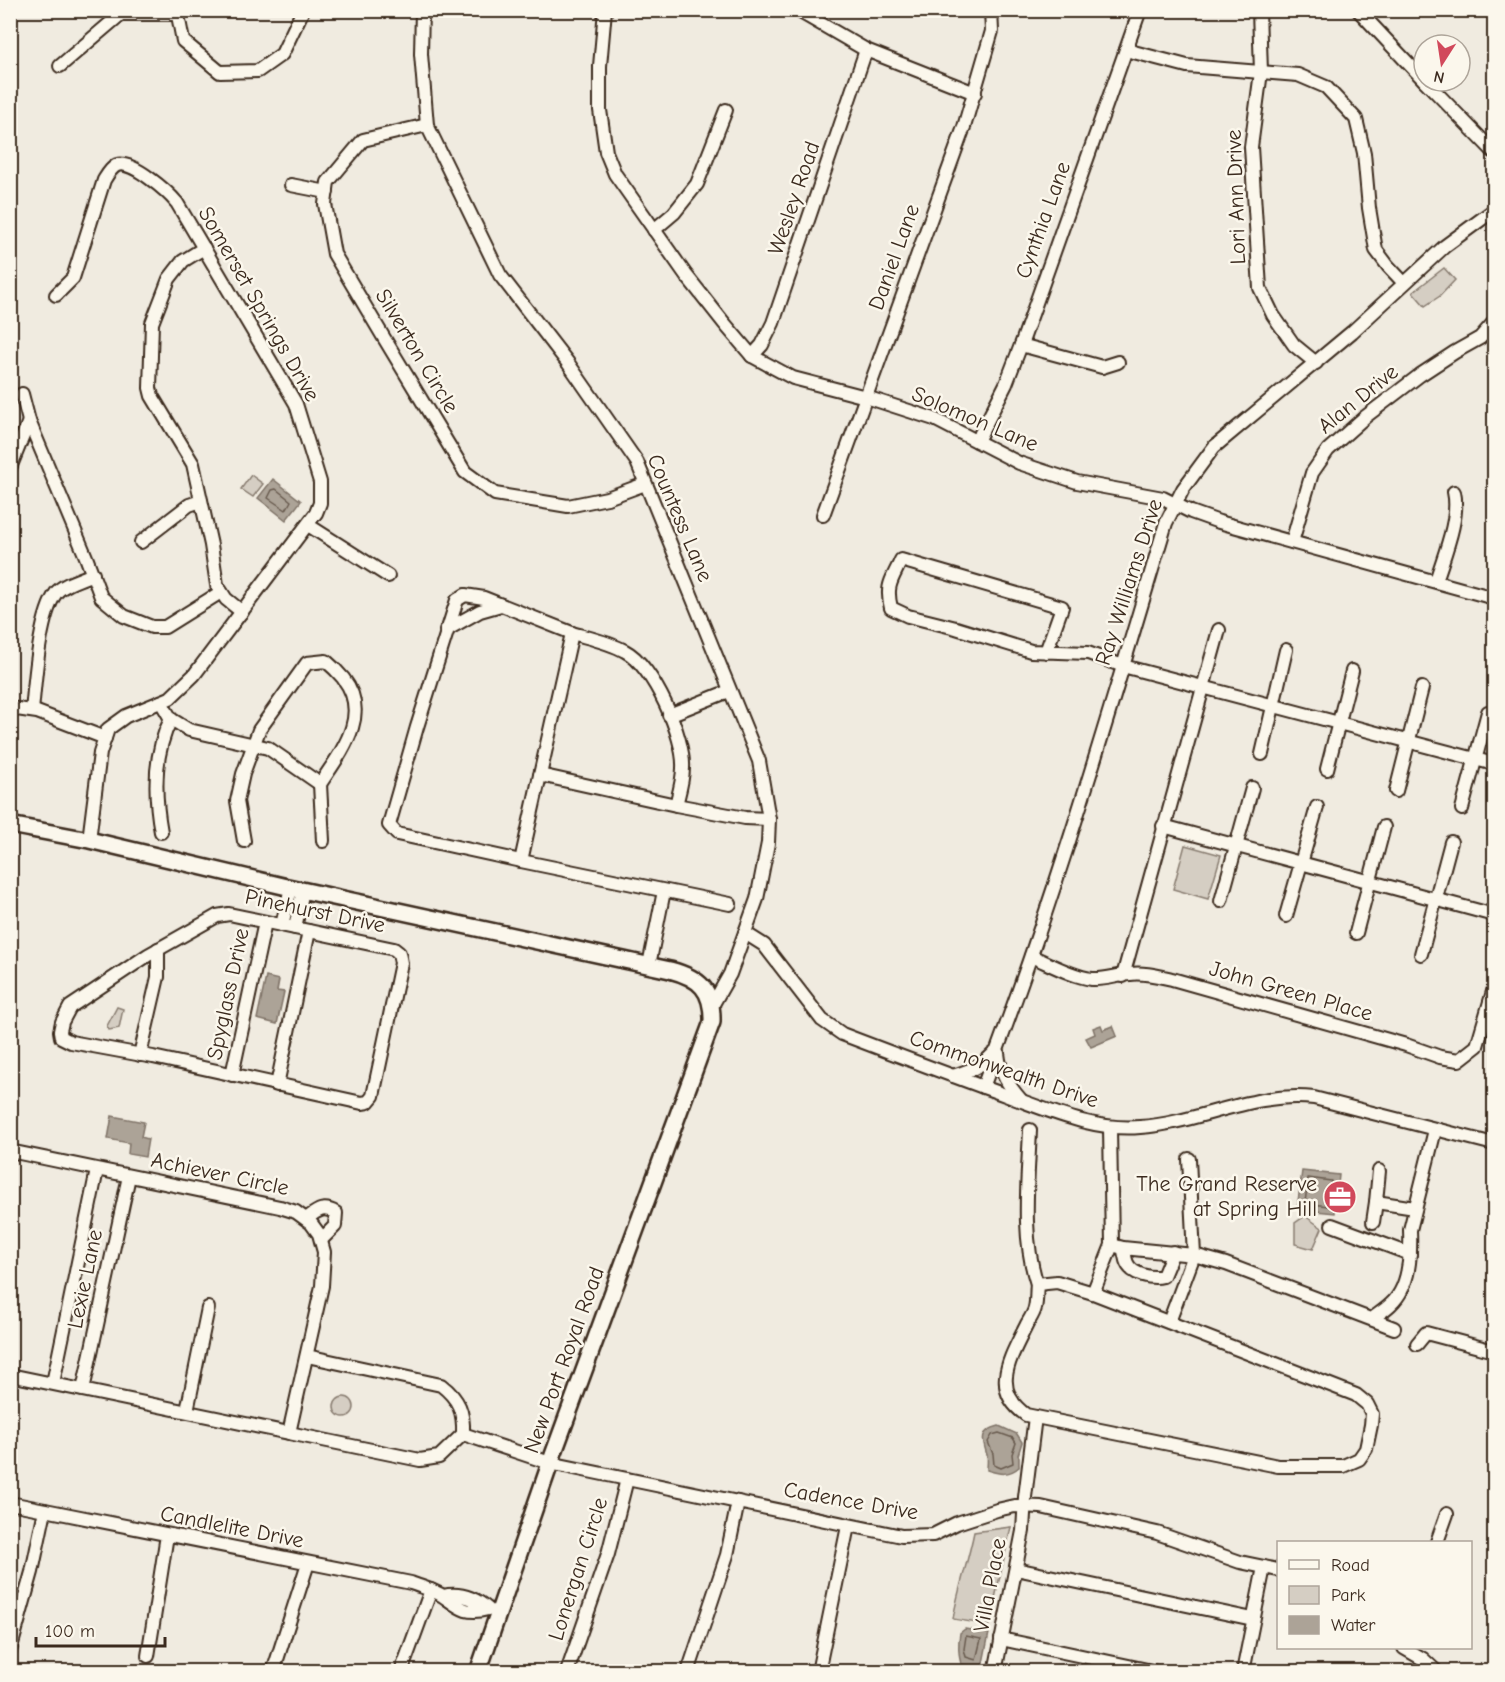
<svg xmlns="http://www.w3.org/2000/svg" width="1505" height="1682" font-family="'Comic Neue',sans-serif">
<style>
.green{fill:#d5cec3;stroke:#887c70;stroke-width:1.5}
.water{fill:#aca397;stroke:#7f7367;stroke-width:1.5}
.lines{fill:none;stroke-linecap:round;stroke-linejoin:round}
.shore{stroke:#685a4e;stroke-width:1.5}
.minor-casing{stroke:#3b2a1e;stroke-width:16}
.major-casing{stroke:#3b2a1e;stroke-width:20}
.minor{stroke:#fbf7ec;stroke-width:12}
.major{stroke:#fbf7ec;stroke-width:15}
.labels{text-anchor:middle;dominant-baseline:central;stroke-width:5;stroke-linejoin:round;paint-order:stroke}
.street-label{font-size:22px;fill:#3b2a1e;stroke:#fbf7ec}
.poi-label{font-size:22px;fill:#3b2a1e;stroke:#fbf7ec;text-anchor:end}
</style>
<rect width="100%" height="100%" fill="#f0ebe0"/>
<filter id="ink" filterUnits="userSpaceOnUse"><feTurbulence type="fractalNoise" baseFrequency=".0167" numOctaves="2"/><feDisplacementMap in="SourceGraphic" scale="12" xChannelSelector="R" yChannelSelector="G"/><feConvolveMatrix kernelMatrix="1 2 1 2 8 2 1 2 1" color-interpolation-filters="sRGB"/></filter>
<g filter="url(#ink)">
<g class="green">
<path d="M1444,268l11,12 -15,16 -15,10 -12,-14z"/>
<path d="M251,475l12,9 -10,13 -12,-8z"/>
<path d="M1185,845l36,10 -13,44 -35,-10z"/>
<path d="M117,1007l6,2 -4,19 -10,2 -2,-4z"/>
<path d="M1305,1216l17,12 -9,21 -18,-5v-21z"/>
<circle cx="344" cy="1407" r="10"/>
<path d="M1011,1527l-22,98 -36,-6c5,-30 15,-57 21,-87z"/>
</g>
<g class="water">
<path d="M273,479l28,22 -15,19 -28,-22z"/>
<path d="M266,977l13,3 -2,11 7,1 -7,32 -20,-5z"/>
<path d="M1101,1025l2,5 10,-4 4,10 -26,11 -5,-9 9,-4 -2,-6z"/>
<path d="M112,1116l32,6 -3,15 7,2 -3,18 -17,-3 1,-11 -21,-4z"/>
<path d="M1302,1171l37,4 -4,38 -38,-4z"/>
<path d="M999,1426l18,8 5,8 -4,13 1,2v10c-10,9 -20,7 -32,3 0,-5 1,-10 0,-15 -5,-16 -8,-24 12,-29z"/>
<path d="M965,1629l24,4 -7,35 -21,-4c-3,-11 -3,-20 -1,-31z"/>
</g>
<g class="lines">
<g class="shore">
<path d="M276,489l15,12 -5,9 -18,-12 4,-8z"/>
<path d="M1308,1178l23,3 -3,25 -23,-3z"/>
<path d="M999,1433l14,5 3,5 -4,11 1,9 -12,5 -7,-3 -1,-11 -5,-12 4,-7z"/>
<path d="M966,1636l15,3 -5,21 -10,-3 -2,-8z"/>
</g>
<g class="minor-casing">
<g id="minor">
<path d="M177,10l6,31 37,31 38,-1 24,-17 21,-44"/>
<path d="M422,10l-1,44 6,71 73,150 68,88 69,99 122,299 10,58 -1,24 -11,56 -27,75 -17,30"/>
<path d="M605,10l-5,56v44l6,42 9,22 71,101 38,48 28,33 41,22 73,19 68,22 85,44 58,19 86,16 28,14 28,10 275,76"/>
<path d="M797,10l69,40 109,43"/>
<path d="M1259,10l2,62 -10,75 9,141 13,27 21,30 22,18"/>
<path d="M1358,10l66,70"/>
<path d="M1126,50l61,16 111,9 28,12 30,32 8,34 5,55 7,42 12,16 16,17"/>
<path d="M60,66l61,-52h56"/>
<path d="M1425,81l69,71"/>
<path d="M427,125l-64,15 -35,42 -3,22 9,50 50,84 81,134 30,22 73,12 39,-8 38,-14"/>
<path d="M291,185l36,7"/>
<path d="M654,230l20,-17 23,-29 29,-74"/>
<path d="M204,248l-21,13 -14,18 -17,44 -2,65 2,8 41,68 18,81 6,40 9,14 16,13"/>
<path d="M56,295l17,-17 31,-98c3,-5 7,-12 13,-15 15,-5 51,27 60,38l119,201 24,78v21l-4,10 -122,162 -24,23 -44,18 -18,13 -8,24 -11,87"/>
<path d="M1021,345l81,22 16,-5"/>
<path d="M752,356l10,-11 11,-22 93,-273"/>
<path d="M22,394l7,27 57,136 15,40 23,19 28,11h13l56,-35"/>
<path d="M977,441l29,-57 15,-39 119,-335"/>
<path d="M10,468l19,-47"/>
<path d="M823,515l141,-388 28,-96 -1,-21"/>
<path d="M308,525l80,51"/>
<path d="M141,542l48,-37 12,-4"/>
<path d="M1292,542l20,-69 16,-23 37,-33 55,-42 35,-23 25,-14 14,-16"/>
<path d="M1436,581c8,-26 24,-63 18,-89"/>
<path d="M446,630l34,-19 21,-6"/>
<path d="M1046,652l16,-45 -161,-47c-8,19 -16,24 -10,48l17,8 48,12 75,23 57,2 35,13 371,98"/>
<path d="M10,708l27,4 68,26"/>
<path d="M32,711c3,-29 7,-95 24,-118 7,-9 26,-14 37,-19"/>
<path d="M669,715l60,-24"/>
<path d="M171,719l18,11 79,18 52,36"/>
<path d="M1262,754l24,-104"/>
<path d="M1327,769l25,-98"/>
<path d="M540,775l32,-142c17,5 37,9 53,18 28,14 60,87 58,117 0,12 -4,25 -7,37"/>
<path d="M320,784l3,57"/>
<path d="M1396,791l26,-103"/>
<path d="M1462,809l26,-97"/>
<path d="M1163,826l331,89"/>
<path d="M161,832c-7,-38 -8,-78 10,-113l-10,-17"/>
<path d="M244,841l-7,-40 6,-27 16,-44 48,-67 19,-2c6,5 12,11 17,17 29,37 -2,74 -23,106"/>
<path d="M521,861l-124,-27 -8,-9 28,-98 40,-127 8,-5 19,3 88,35"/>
<path d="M1221,901l31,-113"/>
<path d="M730,904l-209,-43 19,-86 136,30 69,13 24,1"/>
<path d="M229,914l165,35 5,4 2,10 -28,133 -5,6 -6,1 -209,-46 -82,-15 -10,-5 -1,-6 2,-9 8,-15 78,-52 69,-39z"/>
<path d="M1286,916l31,-109"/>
<path d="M282,925l9,-37"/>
<path d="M295,928l8,-38"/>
<path d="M745,933l19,12 58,75 20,14c55,21 110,42 166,62 42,15 87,35 132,31 59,-4 113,-36 174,-29l180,46"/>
<path d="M1356,933l28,-106"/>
<path d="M1421,954l30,-112"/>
<path d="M1031,956c19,8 40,20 61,23 13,1 25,-4 38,-5 14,-2 28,2 42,5l234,66 34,12 19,3 18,-14 17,-58"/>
<path d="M649,965l15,-74"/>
<path d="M1123,976l96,-346"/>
<path d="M998,1053c2,20 10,32 23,47"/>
<path d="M140,1055l18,-78v-28"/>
<path d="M232,1075l33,-153"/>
<path d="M953,1076c16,-5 29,-10 40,-22"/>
<path d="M277,1085l32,-154"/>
<path d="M983,1087c71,-184 126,-374 183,-564l17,-34 31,-42 138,-115 93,-86 49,-36"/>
<path d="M1030,1130c-2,50 -9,106 7,154l20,-2 36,11 19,-48 -2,-117"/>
<path d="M10,1151l270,56 16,5 15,11 8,11 5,18 -2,34 -33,147 -279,-58"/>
<path d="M1189,1159l5,96 32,9 168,64"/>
<path d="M1379,1171l-3,31 39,6"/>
<path d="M306,1219c11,-8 17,-14 30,-6l-1,13 -14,14"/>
<path d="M1373,1222l3,-20"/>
<path d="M1332,1225l78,29"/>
<path d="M1112,1245l11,3 71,7 -25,67"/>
<path d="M1123,1248c2,5 2,11 4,15 5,12 25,16 36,13l10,-24"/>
<path d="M1037,1284c-1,7 0,16 -2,24 -1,5 -5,11 -8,16 -16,33 -38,65 -1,91l252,51h65l16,-7 7,-10 5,-24 1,-11 -5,-10 -11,-9 -263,-102"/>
<path d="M1372,1319c6,-5 13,-9 19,-15 19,-17 20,-50 19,-74l25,-100"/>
<path d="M1417,1344l9,-11 68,18"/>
<path d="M307,1356l134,29c18,14 23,27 22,49"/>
<path d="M53,1383l44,-213"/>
<path d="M83,1390l46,-214"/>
<path d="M187,1411l21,-103"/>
<path d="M289,1433l131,27 19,-3 24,-23 87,29 352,73 31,-1 24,-12 40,-13 18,-4 26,1 116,26 83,29 38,8"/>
<path d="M10,1503l401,80c10,4 23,7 32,13 17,12 23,19 45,13 -13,-11 -28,-17 -45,-13"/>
<path d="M1437,1542l10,-28"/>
<path d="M1016,1569l237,50"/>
<path d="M1001,1639l156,33"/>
<path d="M1404,1648l19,11 14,13"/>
<path d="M10,1651l22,-79 13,-62"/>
<path d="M148,1656l19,-121"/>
<path d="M273,1672l35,-109"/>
<path d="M401,1672l30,-82"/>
<path d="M567,1672l41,-118 19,-75"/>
<path d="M688,1672l39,-117 11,-53"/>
<path d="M818,1672l30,-146"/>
<path d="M995,1672l28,-141 2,-34 10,-80"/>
<path d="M1243,1672l21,-105"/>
</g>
</g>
<g class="major-casing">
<path id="major" d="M10,825l79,15 194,46 387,84c30,8 43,20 42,52l-159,433 -75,217"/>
</g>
<use href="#minor" class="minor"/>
<use href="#major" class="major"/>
</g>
</g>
<defs>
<g id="office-disc" transform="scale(1.725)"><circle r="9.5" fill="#d1495b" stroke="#fbf7ec"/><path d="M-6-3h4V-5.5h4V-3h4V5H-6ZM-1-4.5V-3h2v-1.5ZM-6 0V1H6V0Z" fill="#fff"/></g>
</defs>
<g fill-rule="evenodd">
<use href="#office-disc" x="1340" y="1197"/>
</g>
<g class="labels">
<g class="street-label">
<text transform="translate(1236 197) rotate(-92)">Lori Ann Drive</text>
<text transform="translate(794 198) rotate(-71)">Wesley Road</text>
<text transform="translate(1043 220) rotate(-70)">Cynthia Lane</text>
<text transform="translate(894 257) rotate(-70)">Daniel Lane</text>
<text transform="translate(259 304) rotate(60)">Somerset Springs Drive</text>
<text transform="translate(417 351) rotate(59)">Silverton Circle</text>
<text transform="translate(1358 399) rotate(-39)">Alan Drive</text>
<text transform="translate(975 419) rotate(23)">Solomon Lane</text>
<text transform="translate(680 518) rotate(67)">Countess Lane</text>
<text transform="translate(1129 582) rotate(-72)">Ray Williams Drive</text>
<text transform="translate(315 911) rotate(12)">Pinehurst Drive</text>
<text transform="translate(1291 991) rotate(16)">John Green Place</text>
<text transform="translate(228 994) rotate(-78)">Spyglass Drive</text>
<text transform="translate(1004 1069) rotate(19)">Commonwealth Drive</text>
<text transform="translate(220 1174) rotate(12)">Achiever Circle</text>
<text transform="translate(85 1279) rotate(-78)">Lexie Lane</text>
<text transform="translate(564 1360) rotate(-70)">New Port Royal Road</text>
<text transform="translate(851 1501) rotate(10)">Cadence Drive</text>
<text transform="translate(232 1527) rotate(11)">Candlelite Drive</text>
<text transform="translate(578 1569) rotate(-72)">Lonergan Circle</text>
<text transform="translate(990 1585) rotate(-79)">Villa Place</text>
</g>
<g class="poi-label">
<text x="1317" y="1184">The Grand Reserve<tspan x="1317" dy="25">at Spring Hill</tspan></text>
</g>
</g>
<rect width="1505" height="1682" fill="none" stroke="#fbf7ec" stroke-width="36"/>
<rect x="18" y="18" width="1469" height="1646" fill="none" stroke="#3b2a1e" stroke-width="2" filter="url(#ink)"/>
<rect x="1277" y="1541" width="195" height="108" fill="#fbf7ec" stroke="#aea59a" stroke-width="1.5"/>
<rect x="1289" y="1560" width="30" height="9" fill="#fbf7ec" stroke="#aea59a" stroke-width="1.5"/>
<text x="1331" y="1571" font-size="18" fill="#3b2a1e">Road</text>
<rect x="1289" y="1586" width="30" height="18" fill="#d5cec3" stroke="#aea59a" stroke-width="1.5"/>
<text x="1331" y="1601" font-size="18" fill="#3b2a1e">Park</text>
<rect x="1289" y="1616" width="30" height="18" fill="#aca397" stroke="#aea59a" stroke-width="1.5"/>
<text x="1331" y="1631" font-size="18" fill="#3b2a1e">Water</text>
<g transform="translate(1442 63) rotate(192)"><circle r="28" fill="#fbf7ec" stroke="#aea59a" stroke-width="1.5"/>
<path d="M0-4.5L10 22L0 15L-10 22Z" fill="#d1495b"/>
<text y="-9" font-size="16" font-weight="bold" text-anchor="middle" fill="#3b2a1e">N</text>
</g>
<path d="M36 1637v9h129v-9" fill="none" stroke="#3b2a1e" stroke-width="3"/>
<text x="45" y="1637" font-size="18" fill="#3b2a1e" stroke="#fbf7ec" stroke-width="4.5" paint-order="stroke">100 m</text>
</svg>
